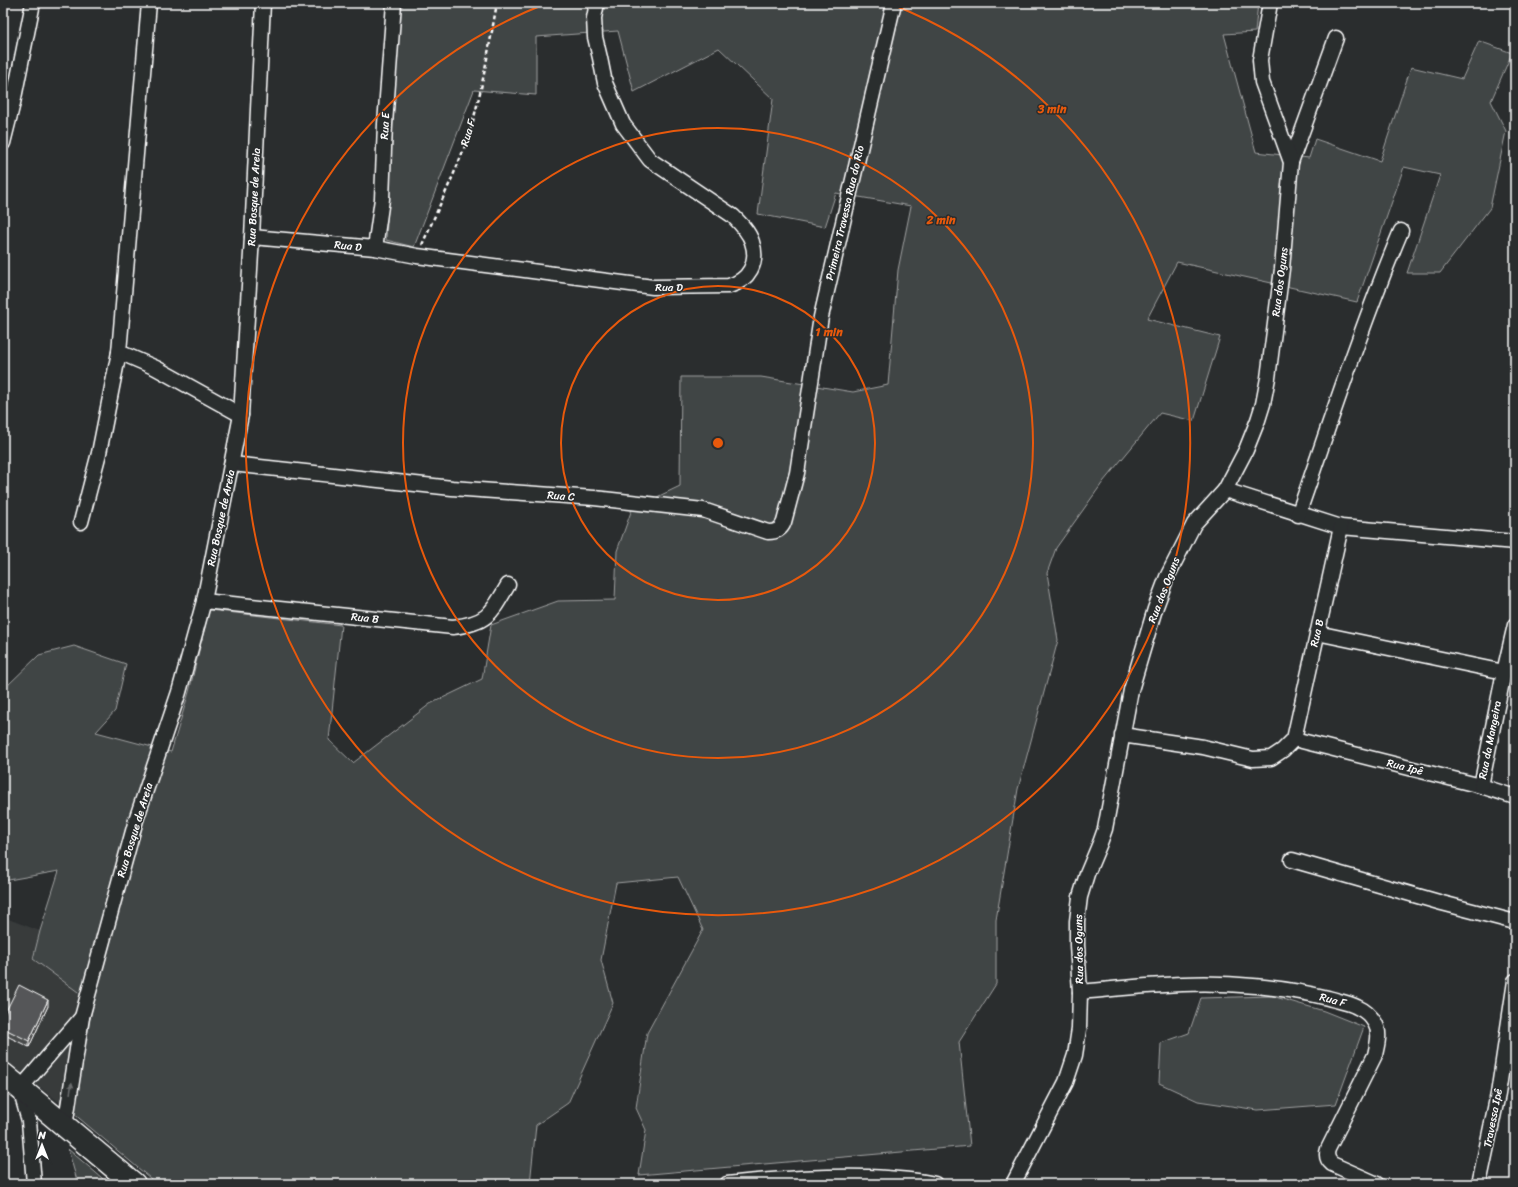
<svg xmlns="http://www.w3.org/2000/svg" width="1518" height="1187" font-family="Sriracha,sans-serif">
<style>
.built{fill:#373a3b}
.green{fill:#414445;stroke:#a0a2a2}
.lines{fill:none;stroke-linecap:round;stroke-linejoin:round}
.minor-casing{stroke:#fff;stroke-width:17}
.primary-casing{stroke:#fff;stroke-width:25}
.path{stroke:#fff;stroke-width:2.5;stroke-dasharray:4 3;stroke-linecap:butt}
.minor{stroke:#2a2d2e;stroke-width:14}
.primary{stroke:#2a2d2e;stroke-width:22}
.wall{fill:#494b4c;stroke:#fff}
.shaded-wall{fill:#3c3d3e;stroke:#fff}
.building{fill:#555758;stroke:#fff}
.oneway{fill:#6a6c6d}
.ring{fill:none;stroke:#e8590c;stroke-width:2}
.labels{text-anchor:middle;dominant-baseline:central;stroke-width:3;stroke-linejoin:round;paint-order:stroke}
.street-label{font-size:11px;fill:#fff;stroke:#2a2d2e}
.centre{fill:#e8590c;stroke:#2a2d2e;stroke-width:2}
.ring-label{font-size:12px;text-anchor:middle;font-weight:bold;fill:#e8590c;stroke:#2a2d2e;stroke-width:3;stroke-linejoin:round;paint-order:stroke}
</style>
<rect width="100%" height="100%" fill="#2a2d2e"/>
<filter id="ink" filterUnits="userSpaceOnUse"><feTurbulence type="fractalNoise" baseFrequency=".025" numOctaves="2"/><feDisplacementMap in="SourceGraphic" scale="8" xChannelSelector="R" yChannelSelector="G"/><feConvolveMatrix kernelMatrix="1 2 1 2 8 2 1 2 1" color-interpolation-filters="sRGB"/></filter>
<g filter="url(#ink)">
<path class="built" d="M3,917l37,14 -6,28 59,44 -20,110 -70,-54z"/>
<g class="green">
<path d="M400,3h858l-3,29 -31,2 32,118 53,6 6,-19 65,22 31,-94 51,12 17,-38 33,12 -21,48 15,30 -16,77 -50,65h-33l33,-98 -36,-8 -47,135 -180,-40 -30,57 73,18 -26,84 -34,-8 -57,69 -47,66 -9,25 11,67 -40,149 -22,131v64l-37,58 11,104 -331,29 7,-45 -10,-22 11,-75 56,-103 -25,-53 -62,6 -15,77 12,43 -45,100 -32,22 -6,59h-373l-84,-71 20,-110 -60,-44 7,-28 19,-60 -56,10v-194l2,1 34,-33 35,-9 52,18 -11,47 -19,21 75,20 18,-60 20,-82 132,15 -12,115 24,23 77,-59 52,-25 9,-54 67,-24 57,-1 2,-49 15,-42 48,-23 1,-109h80l92,15 35,-7 10,-115 13,-64 -75,-13 -11,34 -67,-13 15,-115 -54,-51 -85,44 -16,-61 -82,6v58l-62,-5 -60,157 -28,-7z"/>
<path d="M1272,996l52,15 40,16 -28,77 -78,6 -60,-9 -39,-18 2,-40 28,-10 12,-35z"/>
<path d="M68,1149l41,35h-31z"/>
</g>
<g class="lines">
<g class="minor-casing">
<g id="minor">
<path d="M3,143l10,-40 20,-100"/>
<path d="M1291,162l45,-124"/>
<path d="M252,237l123,11 42,8 236,31 76,-1c20,-6 30,-23 23,-44 -3,-10 -12,-19 -19,-26l-83,-56 -27,-36 -18,-41 -5,-25 -5,-21 -1,-19 3,-15"/>
<path d="M375,248l7,-49 3,-75 9,-121"/>
<path d="M119,352l37,16 85,47"/>
<path d="M232,464l220,24 142,10 109,12 65,22c8,0 13,-2 16,-10l13,-49 24,-156 73,-314"/>
<path d="M1225,490l116,37 174,15"/>
<path d="M1298,515c33,-95 64,-191 103,-284"/>
<path d="M81,522l18,-69 20,-101 30,-349"/>
<path d="M204,601l249,26c35,-4 38,-13 55,-42"/>
<path d="M1317,633l187,39"/>
<path d="M1122,735l81,12 50,12 18,-1 12,-8 11,-11"/>
<path d="M1294,739l187,47 34,11"/>
<path d="M1294,739l47,-212"/>
<path d="M1481,786l23,-114 11,-47"/>
<path d="M1292,860l150,43 73,19"/>
<path d="M1080,992c34,-3 69,-7 103,-8 46,-2 101,3 145,14 9,3 20,4 29,9 7,3 14,9 18,16 6,10 2,22 0,32l-47,94c-2,6 -1,11 4,15l45,20"/>
<path d="M65,1126l17,-109 54,-197 43,-128 25,-91 37,-186 11,-178 11,-234"/>
<path d="M34,1184l-5,-63 -9,-32 62,-72"/>
<path d="M727,1184c46,-5 94,-8 141,-7 23,1 45,2 67,7"/>
<path d="M1013,1184l53,-102 9,-27 4,-26 1,-37 -3,-47v-24l3,-24 7,-23 13,-31 5,-14 26,-139 24,-81 12,-32 27,-53 31,-34 21,-40 12,-30 5,-16 5,-26 14,-109 9,-107 -29,-80 -2,-22 10,-57"/>
<path d="M1479,1184l19,-90 17,-113"/>
</g>
</g>
<g class="primary-casing">
<path id="primary" d="M3,1074l131,110"/>
</g>
<path class="path" d="M422,245c16,-37 34,-73 47,-110 13,-43 20,-88 28,-132"/>
<use href="#minor" class="minor"/>
<use href="#primary" class="primary"/>
</g>
<path class="wall" d="M48,1006l-19,41 -26,-13v-17z"/>
<path class="shaded-wall" d="M48,1000v6l-19,41v-6z"/>
<path class="building" d="M19,985l29,15 -19,41 -26,-13v-11z"/>
<defs><path id="oneway-solid" d="M-6-.8H1V-3.2L6.5 0L1 3.2V.8H-6Z"/></defs>
<use class="oneway" href="#oneway-solid" transform="translate(71 1088) rotate(-81)"/>
</g>
<g class="ring">
<circle cx="718" cy="443" r="157"/>
<circle cx="718" cy="443" r="315"/>
<path d="M891 4A472 472 0 1 1 545 4"/>
</g>
<g class="labels">
<g class="street-label">
<text transform="translate(385 126) rotate(-87)">Rua E</text>
<text transform="translate(468 133) rotate(-73)">Rua F</text>
<text transform="translate(254 197) rotate(-87)">Rua Bosque de Areia</text>
<text transform="translate(845 213) rotate(-77)">Primeira Travessa Rua do Rio</text>
<text transform="translate(348 246) rotate(6)">Rua D</text>
<text transform="translate(1280 282) rotate(-83)">Rua dos Oguns</text>
<text x="669" y="287">Rua D</text>
<text transform="translate(561 496) rotate(4)">Rua C</text>
<text transform="translate(221 518) rotate(-78)">Rua Bosque de Areia</text>
<text transform="translate(1164 590) rotate(-69)">Rua dos Oguns</text>
<text transform="translate(365 618) rotate(6)">Rua B</text>
<text transform="translate(1317 633) rotate(-77)">Rua B</text>
<text transform="translate(1490 740) rotate(-79)">Rua da Mangeira</text>
<text transform="translate(1405 767) rotate(14)">Rua Ipê</text>
<text transform="translate(135 830) rotate(-73)">Rua Bosque de Areia</text>
<text transform="translate(1079 949) rotate(-91)">Rua dos Oguns</text>
<text transform="translate(1333 1000) rotate(15)">Rua F</text>
<text transform="translate(1493 1118) rotate(-79)">Travessa Ipê</text>
</g>
</g>
<circle cx="718" cy="443" r="6" class="centre"/>
<g class="ring-label">
<text x="1052" y="113">3 min</text>
<text x="941" y="224">2 min</text>
<text x="829" y="336">1 min</text>
</g>
<rect width="1518" height="1187" fill="none" stroke="#2a2d2e" stroke-width="16"/>
<rect x="8" y="8" width="1502" height="1171" fill="none" stroke="#fff" stroke-width="1.5" filter="url(#ink)"/>
<g transform="translate(42 1145)" stroke="#2a2d2e" stroke-width="3" paint-order="stroke">
<path d="M0-3L7 15L0 10L-7 15Z" fill="#ffffff"/>
<text y="-6" font-size="11" font-weight="bold" text-anchor="middle" fill="#ffffff">N</text>
</g>
</svg>
